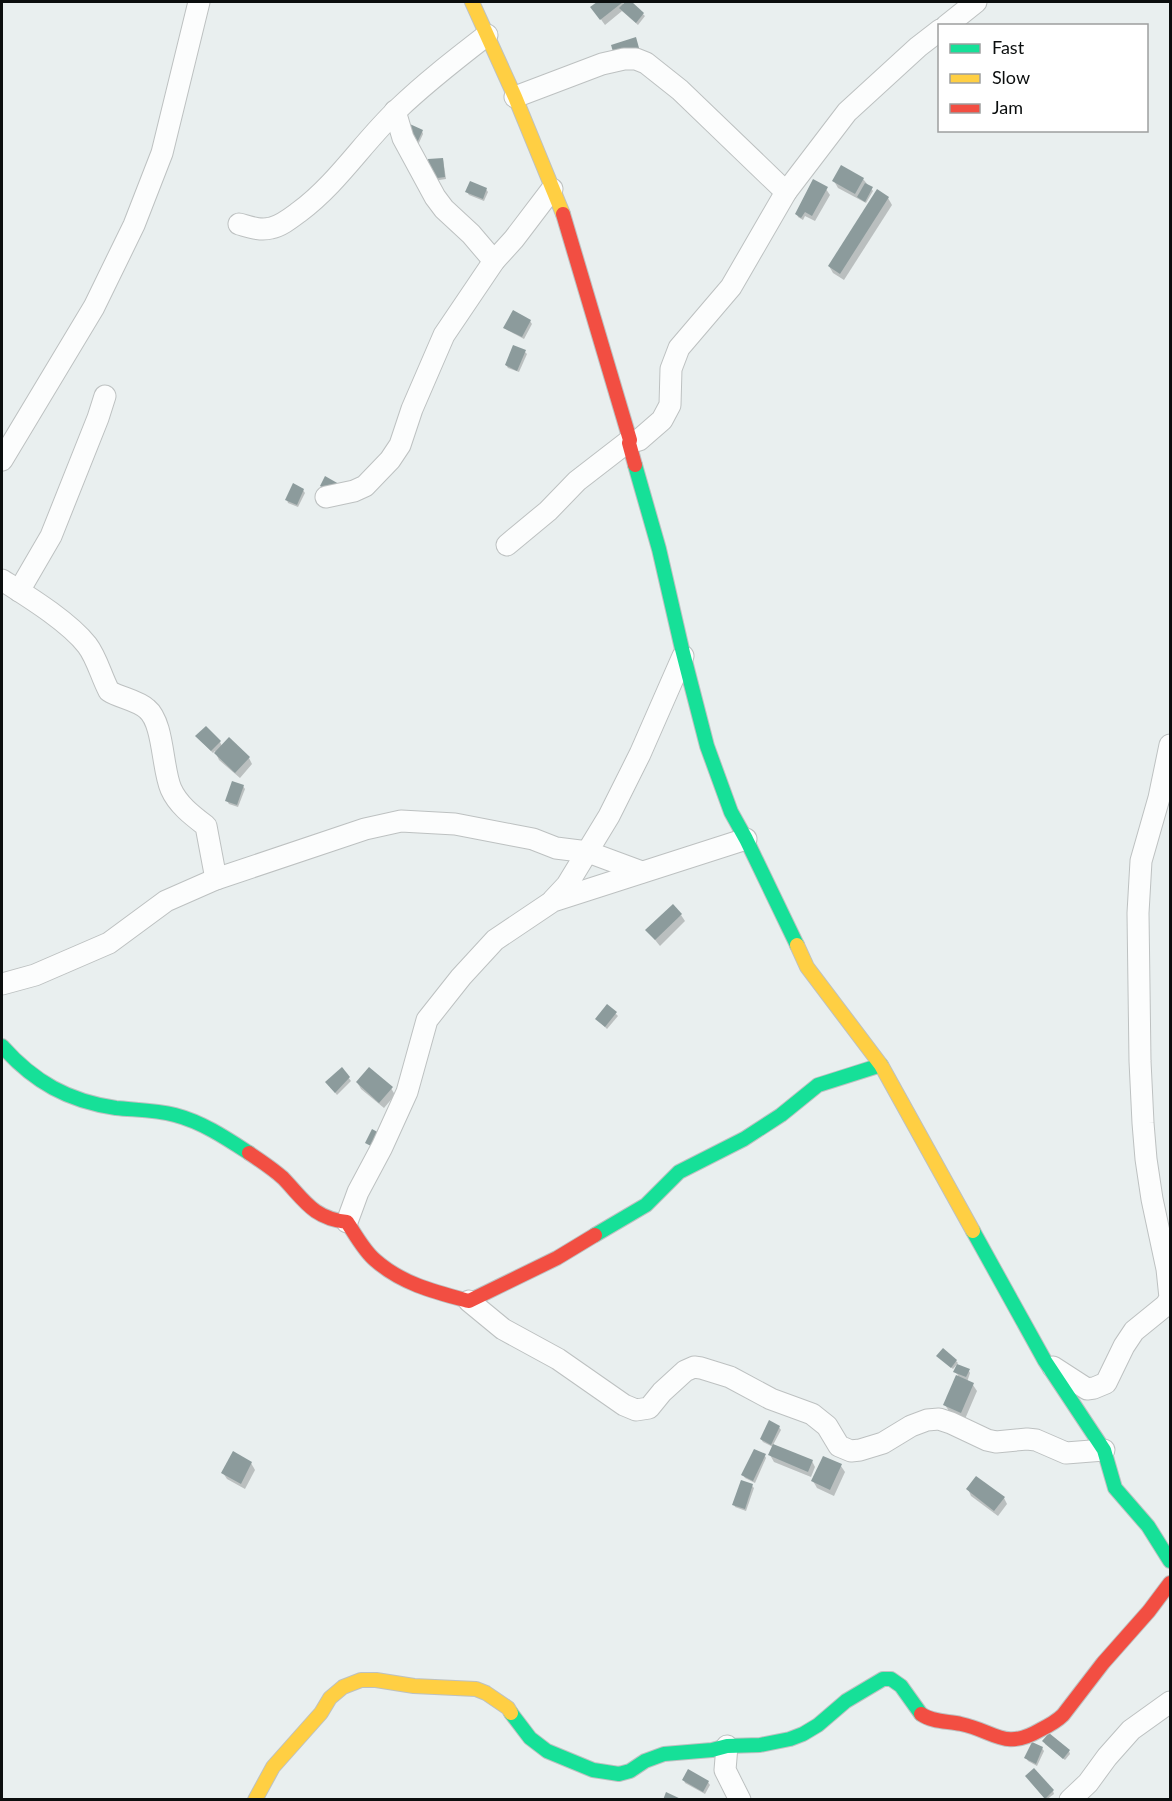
<svg xmlns="http://www.w3.org/2000/svg" width="1172" height="1801" font-family="Lato,sans-serif">
<style>
.shadow{fill:#0003}
.building{fill:#8c9b9c}
.lines{fill:none;stroke-linecap:round;stroke-linejoin:round}
.street-casing{stroke:#bdc1c1;stroke-width:23}
.fast-casing{stroke:#bdc1c1;stroke-width:16}
.slow-casing{stroke:#bdc1c1;stroke-width:16}
.jam-casing{stroke:#bdc1c1;stroke-width:16}
.street{stroke:#fcfdfd;stroke-width:21}
.fast{stroke:#16e098;stroke-width:14}
.slow{stroke:#ffcf43;stroke-width:14}
.jam{stroke:#f24e42;stroke-width:14}
</style>
<rect width="100%" height="100%" fill="#e9efef"/>
<g class="shadow">
<path d="M599,2h23l2,3 5,-3 16,14 -7,9 -16,-14 -17,14 -13,-18z"/>
<path d="M422,131l1,3 -5,11 -20,-9z"/>
<path d="M443,159l3,20 -13,2z"/>
<path d="M863,179l10,12 -7,12 -28,-15 -4,-7z"/>
<path d="M486,189l2,3 -4,9 -15,-6 -2,-3z"/>
<path d="M826,189l4,6 -15,26 -10,-5 -2,4 -5,-3 -1,-3z"/>
<path d="M878,191l10,7 4,7 -48,75 -11,-7 -4,-7z"/>
<path d="M530,321l2,3 -8,15 -17,-9 -2,-2z"/>
<path d="M514,347l11,5 2,2 -8,18 -11,-4 -2,-3z"/>
<path d="M303,490l2,3 -7,14 -10,-4 -1,-3z"/>
<path d="M199,739l21,3 2,4 27,12 3,6 -12,14 -21,-18 -4,-9 -2,2z"/>
<path d="M243,786l2,3 -7,18 -9,-3 -2,-3z"/>
<path d="M681,915l4,6 -25,25 -13,-16z"/>
<path d="M608,1006l10,10 -11,13 -10,-10z"/>
<path d="M342,1069l9,12 -14,14 -8,-10z"/>
<path d="M357,1082l34,6 4,7 -11,13 -23,-19z"/>
<path d="M938,1356l18,5 2,2 -5,6z"/>
<path d="M969,1371l1,2 -3,9 6,3 4,6 -12,28 -16,-8 -4,-6 13,-30 -3,-3z"/>
<path d="M779,1427l2,3 -8,15 39,16 3,6 -4,10 -37,-15 -4,-7 3,-8 -10,-5 -2,-3z"/>
<path d="M765,1456l1,2 -11,25 -10,-5 -2,-3z"/>
<path d="M251,1463l4,7 -10,19 -18,-10 -4,-6z"/>
<path d="M841,1466l4,6 -11,24 -17,-8 -4,-7z"/>
<path d="M752,1486l2,2 -8,23 -11,-4 -1,-3z"/>
<path d="M968,1489l36,9 3,6 -9,12 -27,-20z"/>
<path d="M1049,1735l20,16 1,3 -5,6 -20,-16z"/>
<path d="M1042,1748l2,3 -7,15 -9,-5 -2,-3z"/>
<path d="M1029,1779l24,12 1,3 -8,6z"/>
<path d="M684,1780l24,2 2,3 -5,9 -20,-11z"/>
</g>
<g class="building">
<path d="M597,2h26l-23,18 -10,-13z"/>
<path d="M625,2h7l12,11 -8,10 -17,-15z"/>
<path d="M636,37l3,11 -25,7 -3,-10z"/>
<path d="M401,120l22,10 -6,13z"/>
<path d="M443,158l2,19 -15,2 -2,-20z"/>
<path d="M841,165l23,13 -9,16 -23,-13z"/>
<path d="M813,179l15,8 -16,29 -7,-4 -4,6 -6,-4z"/>
<path d="M470,181l17,7 -4,11 -18,-7z"/>
<path d="M865,183l8,4 -8,15 -8,-5z"/>
<path d="M877,189l12,8 -49,77 -12,-8z"/>
<path d="M513,310l18,10 -9,17 -19,-9z"/>
<path d="M513,345l13,5 -9,21 -12,-6z"/>
<path d="M325,476l21,12 -6,10 -20,-12z"/>
<path d="M293,483l11,6 -7,16 -12,-5z"/>
<path d="M206,726l15,15 -10,10 -16,-15z"/>
<path d="M229,737l21,20 -15,16 -21,-20z"/>
<path d="M232,781l12,4 -7,20 -12,-4z"/>
<path d="M673,904l9,10 -27,26 -10,-10z"/>
<path d="M607,1004l10,8 -12,15 -10,-8z"/>
<path d="M342,1067l8,10 -15,16 -10,-11z"/>
<path d="M369,1067l24,20 -14,16 -23,-21z"/>
<path d="M372,1129l9,5 -8,13 -8,-4z"/>
<path d="M943,1348l14,12 -6,8 -15,-12z"/>
<path d="M957,1364l13,5 -4,8 -13,-5z"/>
<path d="M956,1375l18,8 -13,30 -18,-8z"/>
<path d="M769,1420l11,6 -9,19 -11,-6z"/>
<path d="M773,1444l40,16 -5,12 -40,-17z"/>
<path d="M754,1449l12,5 -13,27 -12,-6z"/>
<path d="M233,1451l19,11 -11,22 -20,-11z"/>
<path d="M823,1456l19,8 -12,26 -19,-9z"/>
<path d="M976,1476l29,21 -11,14 -28,-22z"/>
<path d="M741,1480l12,4 -8,25 -13,-4z"/>
<path d="M1049,1733l21,17 -7,9 -21,-18z"/>
<path d="M1032,1742l11,5 -7,17 -12,-6z"/>
<path d="M1034,1768l20,22 -9,9 -20,-23z"/>
<path d="M688,1769l21,12 -6,11 -21,-12z"/>
<path d="M666,1792l17,8h-20z"/>
</g>
<g class="lines">
<g class="street-casing">
<g id="street">
<path d="M946,26l30,-24"/>
<path d="M515,97l87,-33 22,-5h12l10,4 34,27 106,102"/>
<path d="M395,111l8,27 32,59 9,12 27,25 23,27"/>
<path d="M239,224c11,3 21,7 32,4 10,-2 20,-10 28,-16 39,-29 64,-70 99,-103 28,-27 58,-50 89,-74"/>
<path d="M629,443l10,-3 23,-20 8,-15 1,-36 8,-21 52,-61 55,-95 61,-80 71,-65 22,-17"/>
<path d="M2,460l92,-153 40,-82 28,-72 37,-151"/>
<path d="M326,497l28,-6 11,-5 25,-26 10,-15 12,-36 32,-74 50,-74 20,-22 38,-50"/>
<path d="M507,545l41,-34 29,-30 53,-41"/>
<path d="M2,580c25,16 66,41 85,65 10,13 14,31 22,46 11,7 28,9 38,18 17,14 15,60 24,80 7,16 22,27 35,37l10,53"/>
<path d="M19,591l32,-55 47,-118 7,-22"/>
<path d="M553,900l14,-15 42,-69 31,-62 43,-98"/>
<path d="M2,984l33,-9 74,-32 57,-42 50,-22 149,-50 36,-8 54,3 57,11 21,4 23,9 32,4 54,20"/>
<path d="M347,1222l11,-30 24,-45 25,-55 20,-72 34,-43 34,-37 58,-39 193,-62"/>
<path d="M469,1301l34,28 55,30 66,46 12,5 13,-2 13,-16 23,-21 9,-4 7,1 29,9 41,22 41,15 15,12 12,20 12,5 9,-1 23,-7 28,-17 16,-6 12,-1 12,4 36,17 9,2 31,-3 9,1 30,13 38,-3"/>
<path d="M1053,1367l34,22 7,-1 12,-5 18,-37 10,-15 32,-26 4,-7 -3,-29 -15,-70 -6,-40 -3,-36 -3,-62 -2,-148 3,-52 18,-63 11,-53"/>
<path d="M727,1746l-2,24 15,30"/>
<path d="M1070,1800l18,-17 19,-26 24,-27 39,-28"/>
</g>
</g>
<g class="fast-casing">
<g id="fast">
<path d="M635,465l24,84 23,100 25,97 24,66 15,27 51,106"/>
<path d="M2,1046c32,36 66,55 114,62 20,2 40,2 59,7 27,7 51,23 74,38"/>
<path d="M973,1231l72,130 59,89 11,38 33,38 22,35"/>
<path d="M595,1235l51,-30 33,-33 65,-33 37,-24 37,-30 63,-20"/>
<path d="M511,1713l19,25 17,13 46,19 26,4 11,-3 15,-10 19,-7 48,-4 15,-4 33,-1 30,-6 13,-5 15,-9 28,-24 37,-22h8l10,7 20,28"/>
</g>
</g>
<g class="slow-casing">
<g id="slow">
<path d="M472,2l43,95 48,117"/>
<path d="M797,945l10,22 74,98 92,166"/>
<path d="M255,1800l18,-33 48,-54 9,-15 13,-11 18,-7h15l38,6 62,3 10,4 22,15 3,5"/>
</g>
</g>
<g class="jam-casing">
<g id="jam">
<path d="M563,214l67,226 -1,3 6,22"/>
<path d="M249,1153c12,8 24,16 34,25 22,23 30,40 64,44 8,12 17,29 28,38 27,24 60,32 94,41l88,-43 38,-23"/>
<path d="M921,1714c11,8 26,7 40,10 34,7 43,27 79,6 8,-4 16,-8 23,-15l40,-52 46,-52 21,-28"/>
</g>
</g>
<use href="#street" class="street"/>
<use href="#fast" class="fast"/>
<use href="#slow" class="slow"/>
<use href="#jam" class="jam"/>
</g>
<rect width="1172" height="1801" fill="none" stroke="#0b0e0e" stroke-width="6"/>
<rect x="938" y="24" width="210" height="108" fill="#ffffff" stroke="#9d9f9f" stroke-width="1.5"/>
<rect x="950" y="44" width="30" height="9" fill="#16e098" stroke="#9d9f9f" stroke-width="1.5"/>
<text x="992" y="54" font-size="18" fill="#0b0e0e">Fast</text>
<rect x="950" y="74" width="30" height="9" fill="#ffcf43" stroke="#9d9f9f" stroke-width="1.5"/>
<text x="992" y="84" font-size="18" fill="#0b0e0e">Slow</text>
<rect x="950" y="104" width="30" height="9" fill="#f24e42" stroke="#9d9f9f" stroke-width="1.5"/>
<text x="992" y="114" font-size="18" fill="#0b0e0e">Jam</text>
</svg>
